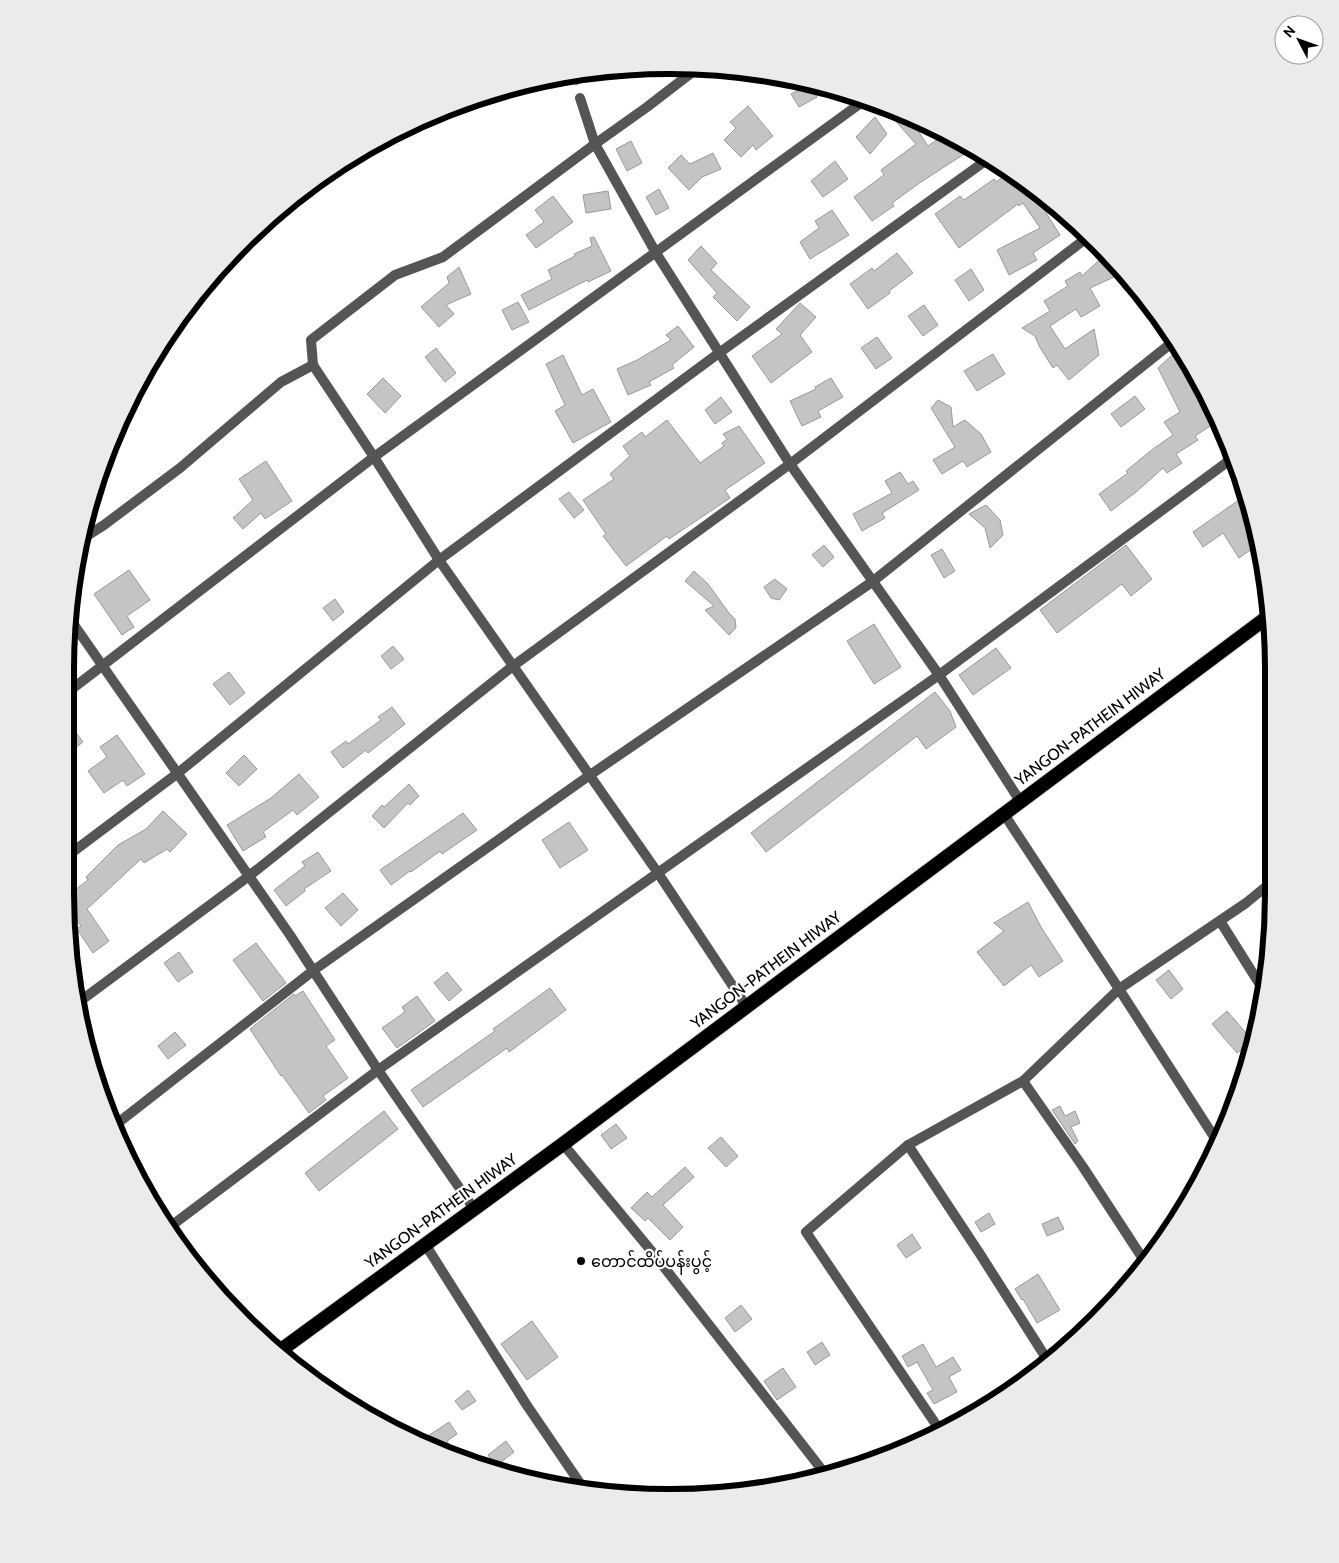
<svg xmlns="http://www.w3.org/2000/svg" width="1339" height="1563" font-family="Cabin,'Noto Sans Myanmar',sans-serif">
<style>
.building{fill:#c4c4c4;stroke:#999}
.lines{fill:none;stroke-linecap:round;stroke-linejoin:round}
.trunk-casing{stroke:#dbdbdb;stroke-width:16}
.path{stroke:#777;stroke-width:3;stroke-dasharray:1 2.5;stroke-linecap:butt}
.minor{stroke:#555;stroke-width:10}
.trunk{stroke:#000;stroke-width:14}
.poi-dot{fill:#000;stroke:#fff;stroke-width:2}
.labels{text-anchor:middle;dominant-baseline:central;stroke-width:4.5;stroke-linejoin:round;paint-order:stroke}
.street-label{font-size:16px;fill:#000;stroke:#fff}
.poi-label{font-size:16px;fill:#000;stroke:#fff;text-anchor:start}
.rim{fill:none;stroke:#000;stroke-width:6}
</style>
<rect width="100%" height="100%" fill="#fff"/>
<g class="building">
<path d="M809,84l8,13 -18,10 -8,-13z"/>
<path d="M748,106l25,30 -17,14 -3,-5 -12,12 -17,-17 12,-12 -6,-6z"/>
<path d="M883,107l26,10 19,29 19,-13 25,16 -51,33 -29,21 2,3 -22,15 -18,-24 30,-22 -3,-5 35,-26z"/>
<path d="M875,117l12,17 -17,20 -14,-17z"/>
<path d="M631,141l11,22 -15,8 -11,-22z"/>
<path d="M713,153l8,16 -19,8 -13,13 -21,-22 13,-13 9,9z"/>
<path d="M835,161l13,18 -25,18 -12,-16z"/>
<path d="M1008,172l10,6 27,33 15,24 -27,18 4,7 -28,15 -12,-25 43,-22 -17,-25 -4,3 -1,-2 -59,44 -24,-34 25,-18 4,4 30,-21 2,3z"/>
<path d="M659,189l10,19 -13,7 -10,-18z"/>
<path d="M608,191l3,18 -25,4 -3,-18z"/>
<path d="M553,196l20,26 -37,26 -10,-13 18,-13 -9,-12z"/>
<path d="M832,210l17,25 -39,24 -10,-17 19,-14 -4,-7z"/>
<path d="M594,237l17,34 -23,11 -1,-2 -58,30 -8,-15 31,-16 -4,-9 27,-14 -1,-2 18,-8 -2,-8z"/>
<path d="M701,246l16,17 -6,7 39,37 -13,14 -24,-24 4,-4 -29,-33z"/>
<path d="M897,253l16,20 -24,18 1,2 -22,16 -18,-25 22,-16 2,3z"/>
<path d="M1106,254l19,18 -35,16 10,18 -19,11 -5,-8 -26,17 15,23 29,-20 5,26 -30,25 -12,-15 -4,3 -14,-22 -4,-10 -13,-8 28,-17 -6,-10 24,-15 -3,-5 15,-9 2,4z"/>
<path d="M459,267l12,27 -25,11 8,9 -15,13 -18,-20 28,-24 -2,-6z"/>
<path d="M971,269l13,21 -15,11 -14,-21z"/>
<path d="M518,302l11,20 -17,8 -10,-20z"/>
<path d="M800,303l16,14 -16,18 12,17 -41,31 -19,-27 30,-22 -6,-5z"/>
<path d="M924,305l14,20 -15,11 -15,-20z"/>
<path d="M678,326l16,21 -22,18 2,3 -25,14 2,3 -23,10 -11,-26 20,-9 34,-20 -5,-5z"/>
<path d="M877,337l15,21 -16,11 -15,-21z"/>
<path d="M436,348l20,25 -11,9 -20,-25z"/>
<path d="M993,354l12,20 -28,17 -13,-20z"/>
<path d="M1173,354l3,4 8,-4 9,13 25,54 -23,15 3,4 -22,14 6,9 -15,10 -4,-5 -27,24 -25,19 -12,-17 29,-21 -2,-2 27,-22 20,-14 -9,-13 16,-10 -22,-44z"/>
<path d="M563,355l19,40 11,-6 18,33 -38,21 -18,-32 10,-6 -19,-41z"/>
<path d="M383,378l18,18 -16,17 -18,-19z"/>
<path d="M831,378l12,19 -25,14 3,6 -19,9 -12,-25 26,-12 -1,-2z"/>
<path d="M1135,396l10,13 -24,18 -10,-13z"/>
<path d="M721,397l11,15 -17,12 -10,-14z"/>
<path d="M938,400l13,7 2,20 12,-7 16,14 10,18 -24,15 -4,-6 -21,13 -9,-14 22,-13 -24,-39z"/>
<path d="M667,420l33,43 24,-17 -2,-3 5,-4 -4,-5 16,-8 26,37 -40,27 5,8 -61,41 -2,-3 -41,30 -23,-30 3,-2 -23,-34 31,-21 -4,-5 20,-18 -7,-10 19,-14 3,5z"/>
<path d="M266,461l26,40 -27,18 -4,-6 -18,16 -10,-11 20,-18 -14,-21z"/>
<path d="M900,472l8,12 5,-3 6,9 -37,23 3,5 -23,13 -9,-17 39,-21 -7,-12z"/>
<path d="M569,492l15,18 -10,8 -15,-19z"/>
<path d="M1246,495l10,51 -17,12 -16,-25 -20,14 -10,-15z"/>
<path d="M986,505l14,15 3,15 -13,13 -5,-20 -16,-14z"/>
<path d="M824,545l10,12 -11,10 -11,-12z"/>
<path d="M1126,545l26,34 -21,17 -9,-12 -65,49 -17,-23z"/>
<path d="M942,549l13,22 -11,7 -13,-23z"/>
<path d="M129,570l21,30 -23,16 7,11 -12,8 -28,-41z"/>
<path d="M694,571l14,13 21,29 6,6 1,9 -7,7 -24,-25 9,-4 -29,-25z"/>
<path d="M775,579l12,10 -8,11 -8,-2 -7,-11z"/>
<path d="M335,599l9,13 -11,9 -10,-13z"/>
<path d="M874,624l27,43 -27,17 -27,-43z"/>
<path d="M393,646l11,13 -13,10 -10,-13z"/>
<path d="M996,648l15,20 -38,27 -14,-20z"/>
<path d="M229,672l16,21 -15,12 -17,-21z"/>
<path d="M935,692l15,19 6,16 -30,22 -9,-13 -151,116 -15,-19z"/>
<path d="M392,707l13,17 -37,29 -2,-3 -23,18 -12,-16 15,-11 2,3 33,-24 -3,-3z"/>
<path d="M68,722l15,20 -16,12 1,-12z"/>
<path d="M117,735l28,39 -18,12 -4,-6 -19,13 -16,-22 19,-14 -7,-10z"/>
<path d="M244,755l13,14 -18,17 -13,-13z"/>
<path d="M299,774l20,23 -22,18 -4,-5 -30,22 3,5 -23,14 -16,-26 44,-27z"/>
<path d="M409,784l10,12 -9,9 -2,-2 -24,25 -12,-12 10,-11 2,2z"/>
<path d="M163,811l24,23 -17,18 -3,-3 -23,14 -3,-4 -54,50 22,32 -16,12 -16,-24 4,-3 -14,-18 -1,-11 22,-17 -2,-3 32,-32 28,-16z"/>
<path d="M463,813l14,17 -35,24 -2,-3 -29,21 -1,-1 -19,14 -11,-15z"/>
<path d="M569,822l19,28 -28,18 -18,-28z"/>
<path d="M318,852l13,19 -27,18 1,2 -19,15 -12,-16 31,-24 -3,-4z"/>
<path d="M343,893l15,17 -17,16 -16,-18z"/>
<path d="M1028,902l13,25 22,34 -24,16 -8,-12 -27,21 -27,-34 27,-21 -10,-8z"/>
<path d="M256,943l30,40 -23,18 -30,-41z"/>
<path d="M179,952l14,20 -15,10 -14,-19z"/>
<path d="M1169,970l14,19 -12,10 -15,-19z"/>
<path d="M447,972l15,18 -13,11 -15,-18z"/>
<path d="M550,988l16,22 -57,42 -2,-4 -84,59 -12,-17 84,-59 -2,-2z"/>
<path d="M303,991l32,49 -9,6 22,32 -25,18 3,4 -17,13 -27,-38 -1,1 -31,-47 44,-35 1,2z"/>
<path d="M417,996l18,25 -38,27 -15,-20 23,-16 -3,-5z"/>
<path d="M1227,1011l20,23 3,10 -13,9 -25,-29z"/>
<path d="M175,1032l11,13 -18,14 -10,-13z"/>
<path d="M1060,1106l5,10 10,-5 5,12 -9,4 7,14 -3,3 -23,-34z"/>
<path d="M384,1111l14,18 -79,62 -14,-18z"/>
<path d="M616,1124l11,14 -16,11 -10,-14z"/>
<path d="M721,1137l17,19 -12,11 -18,-19z"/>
<path d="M685,1167l9,10 -31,28 20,22 -13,13 -22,-22 -3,3 -14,-13 16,-16 5,5z"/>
<path d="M989,1213l6,11 -14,8 -6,-10z"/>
<path d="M1058,1217l6,12 -17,7 -5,-12z"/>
<path d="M912,1234l9,14 -15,10 -9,-13z"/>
<path d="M1038,1274l22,36 -23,13 -14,-24 -1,1 -7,-11z"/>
<path d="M741,1305l11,14 -17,13 -10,-14z"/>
<path d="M532,1321l26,36 -31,23 -26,-36z"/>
<path d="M822,1342l8,13 -15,10 -8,-13z"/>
<path d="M923,1344l13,23 17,-10 8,13 -12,7 8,15 -23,12 -7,-11 6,-3 -16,-28 -9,5 -6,-11z"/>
<path d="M783,1368l13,19 -19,13 -13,-19z"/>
<path d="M468,1390l8,11 -14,9 -7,-9z"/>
<path d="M449,1422l8,12 -10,7 11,16 -36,-17z"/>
<path d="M506,1441l8,11 -18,14 -8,-11z"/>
</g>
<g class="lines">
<g class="trunk-casing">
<path id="trunk" d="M281,1350l282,-206 707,-529"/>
</g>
<path class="path" d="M574,74l3,13"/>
<g class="minor">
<path d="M580,98l15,46 61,109 134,211 149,211 81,126"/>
<path d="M313,365l61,92 65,103 219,313 88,133"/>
<path d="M82,539l22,-14 76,-57 101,-86 32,-17 -2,-25 84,-65 48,-18 152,-113 52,-37 52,-40"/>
<path d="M70,619l220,316 88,135 96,139"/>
<path d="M68,692l306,-235 491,-357"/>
<path d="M1004,814l115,175 99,154"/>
<path d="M66,857l112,-84 261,-213 280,-207 269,-194"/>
<path d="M1220,921l44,70"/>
<path d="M79,1002l170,-126 264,-210 277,-202 298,-227"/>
<path d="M1023,1081l60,86 62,95"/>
<path d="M114,1126l200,-156 276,-195 282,-193 302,-241"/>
<path d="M563,1144l90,109 173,222"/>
<path d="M908,1145l72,109 68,107"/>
<path d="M171,1226l207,-156 561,-395 295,-218"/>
<path d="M425,1244l101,160 60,88"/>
<path d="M939,1429l-133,-197 102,-87 115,-64 96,-92 127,-86 28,-23"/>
</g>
<use href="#trunk" class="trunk"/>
</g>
<circle class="poi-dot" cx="581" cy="1261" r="5"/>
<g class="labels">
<g class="street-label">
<text transform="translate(1090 727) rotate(-37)">YANGON-PATHEIN HIWAY</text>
<text transform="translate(766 970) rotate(-37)">YANGON-PATHEIN HIWAY</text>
<text transform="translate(441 1211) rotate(-36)">YANGON-PATHEIN HIWAY</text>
</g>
<g class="poi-label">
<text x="591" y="1261">တောင်ထိပ်ပန်းပွင့်</text>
</g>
</g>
<path d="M0 0H1339V1563H0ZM669 74H670A595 595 0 0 1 1265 669V894A595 595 0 0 1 670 1489H669A595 595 0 0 1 74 894V669A595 595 0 0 1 669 74Z" fill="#ebebeb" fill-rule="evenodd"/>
<path class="rim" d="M669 74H670A595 595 0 0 1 1265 669V894A595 595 0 0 1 670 1489H669A595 595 0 0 1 74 894V669A595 595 0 0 1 669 74Z"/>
<g transform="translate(1299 40) rotate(311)"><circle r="24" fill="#ffffff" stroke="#999999"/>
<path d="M0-4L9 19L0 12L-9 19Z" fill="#000000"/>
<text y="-8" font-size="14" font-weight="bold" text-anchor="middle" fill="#000000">N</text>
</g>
</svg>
